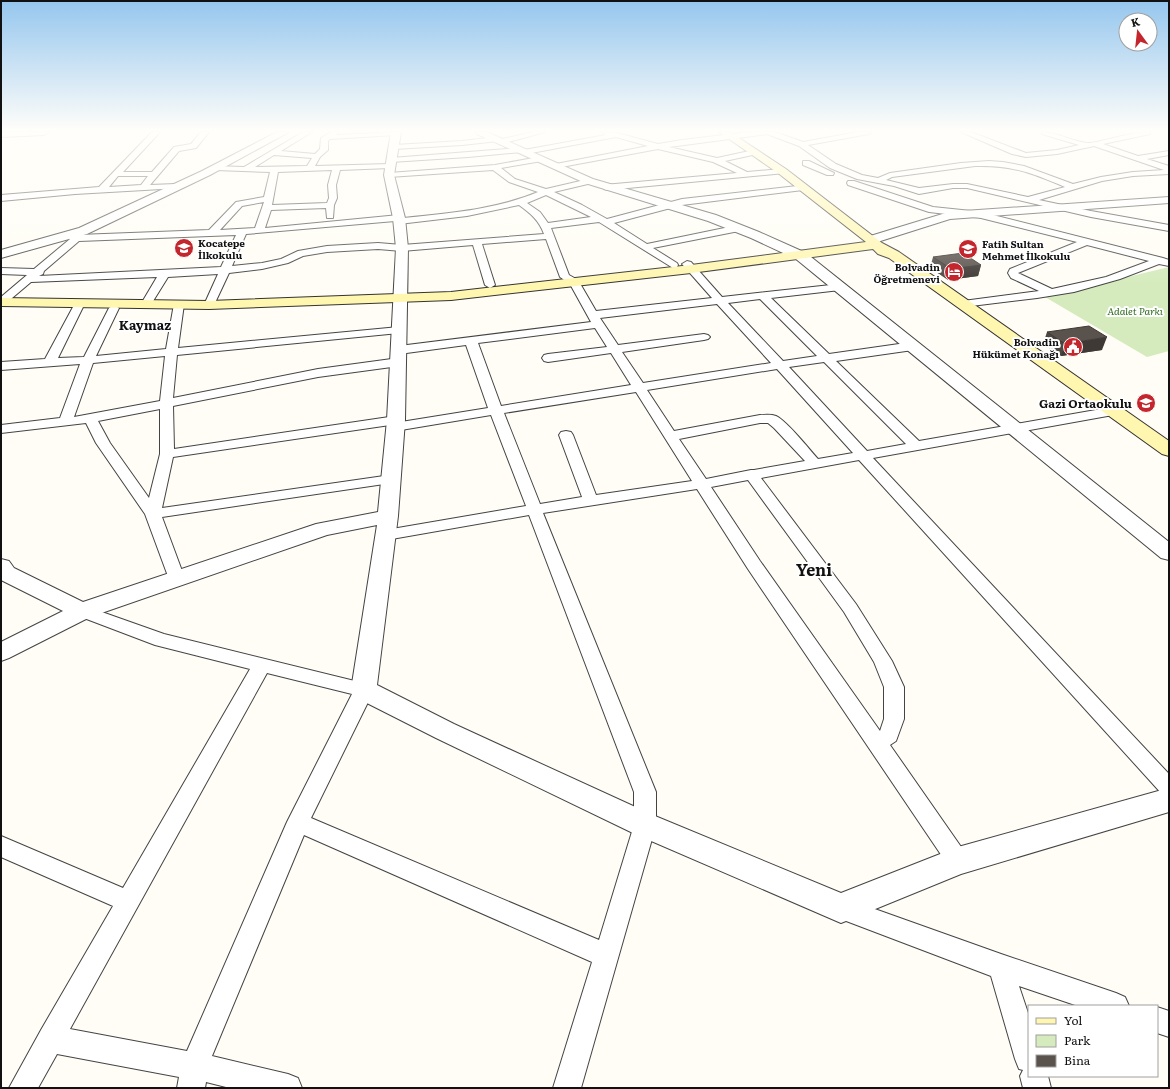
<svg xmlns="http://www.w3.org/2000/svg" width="1170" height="1089" font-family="Literata,serif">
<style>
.green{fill:#d5ebbd}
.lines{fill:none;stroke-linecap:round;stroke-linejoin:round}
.minor-casing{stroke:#444;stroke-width:2}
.tertiary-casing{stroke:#444;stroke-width:2}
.secondary-casing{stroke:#333;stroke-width:2}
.minor{fill:#fff;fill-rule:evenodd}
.tertiary{fill:#fff;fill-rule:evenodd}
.secondary{fill:#fff6b0;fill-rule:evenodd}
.wall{fill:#4d4742}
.shaded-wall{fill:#3f3936}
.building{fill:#5a524d;stroke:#3f3936}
.labels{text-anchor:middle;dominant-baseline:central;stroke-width:4;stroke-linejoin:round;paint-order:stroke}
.far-poi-label{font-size:10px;font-weight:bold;fill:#111;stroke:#fff;text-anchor:start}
.far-park-label{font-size:10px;font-style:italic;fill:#2f6b1f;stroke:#fff}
.poi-label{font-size:12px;font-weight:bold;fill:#111;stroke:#fff;text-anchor:end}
.far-district-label{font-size:13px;font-weight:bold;fill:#111;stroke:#fff}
.district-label{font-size:16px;font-weight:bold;fill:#111;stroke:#fff}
</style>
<rect width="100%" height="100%" fill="#fffdf5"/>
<path class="green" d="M1169,267v84l-22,6 -102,-60z"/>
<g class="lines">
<g class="minor-casing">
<g id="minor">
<path d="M152,132h8l-37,40h29l22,-25 17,-3 10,-12h8l-13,16 -17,3 -29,34 26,-1h3l1,2 -1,2 -104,6 -74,7v-6l98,-8zM118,176h30l-7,9 -32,2z"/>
<path d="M303,132h9l-31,19 34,3 5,-5 1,-11 10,-6h7l-2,3 63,-3v3h-3l-66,4 -2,2v9l-8,7 -5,9 75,-2 4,2 -4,2 -50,2 -4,15 1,13 -3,7 -1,13h-6l-1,-10 -55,2 -6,18 134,-13 4,3c45,-5 92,-8 135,-26l-29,-10 -16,-12 -104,7 -4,-2 4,-2 106,-8 44,-8 4,2 -1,2 -41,7 14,11 31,10 43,-10h3l1,2 -1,2 -38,9 28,13 25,14 75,-20 124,-14 1,2 -1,2 -3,1 -121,15 -68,18 33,21 92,-19 5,3 -5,3 -86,17 24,15 1,2 -1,2 -4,1 -74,-46 -48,6 18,47 9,5 18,31 116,-13 -30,-34 5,-3 4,1 31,35 118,-13 4,1 1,2 -1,2 -4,1 -69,8 58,56 84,-12 4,2 2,2 -2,2 -4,2 -77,11 83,80 194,-34 5,1 2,3 -2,3 -5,1 -240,43 296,316v23l-7,-3 -303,-334 -98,18 95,126 36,57 12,26v32l-8,22 -6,4 76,109 3,7 -3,7 -8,3 -8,-3 -202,-299 -51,-80 -154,24 113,279v33l-75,263h-28l39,-126 -288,-127 -92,221 76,18 10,4 4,10h-72l-24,-6 -1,6h-28l2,-11 -122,-23 -19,34h-29l32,-58 72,-124 -112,-49v-21l122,52 127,-219 -95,-24 -79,-30 -3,-4 3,-4 6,-2 82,29 207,51 3,5 -63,128 288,122 35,-115v-33l-105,-277 -143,25 -6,-1 -2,-4 2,-4 6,-1 140,-24 -35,-91 -96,16 -5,-1 -2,-3 2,-2 -217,32 -11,51 229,-33 5,1 2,3 -2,3 -5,1 -229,34 23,62 -2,4 -6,2 -6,-2 -2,-4 -24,-65 -49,-71 -10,-20 -85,10v-8l59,-7 20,-54 -79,6v-8l44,-3 28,-52 5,-3 5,3 -25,51 26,-1 25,-49 5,-3 5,3 -23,48 70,-7 8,-45 5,-3 5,3 -6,44 221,-21 4,1 2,2 -2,2 -4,1 -222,22 -4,43 145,-29 81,-11 4,1 2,3 -2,3 -4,1 -81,11 -145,29 1,43 222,-33 5,1 2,3 -2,2 87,-14 -22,-63 -67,9 -4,-1 -2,-3 2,-3 4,-1 192,-24 -21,-38 -10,-7 -14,-38 -64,5 13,41 -5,3 -5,-3 -12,-40 -71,6 -24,-2 -51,3 -24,4 -15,7 -26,6 -33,4 -15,32 -5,3 -5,-3 14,-31 -50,3 -18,29 -4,1 -5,-3 16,-27 -126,5 -26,22 -4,1v-8l26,-22 -26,-1v-6l33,1 36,-30 -5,-4 2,-2 3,-1 8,3 131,-5 27,-28 28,-5 6,-25 -54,-2h-3v-4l31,1zM274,155l38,3 -5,8 -52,1zM332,170l-4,15 1,13 -2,5 -55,2 6,-33zM546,195l45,22 -43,6 -8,-11 -13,-9zM264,202l-9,26 -35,2 22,-24zM519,205c11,8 20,15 25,29l-142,11 -24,-2 -51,3 -29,5 -17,8 -19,4 -30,3 14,-32 149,-13 4,3 68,-8zM236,235l-15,32 -182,9 4,-2 1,-3 35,-30zM760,299l57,57 -34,5 -55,-58zM717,304l54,59 -128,20 -21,-31 82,-12 4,-1 2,-2 -2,-2 -4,-1 -86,11 -18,-27zM595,328l12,19 -59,7 -4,1 -2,3 2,3 4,1 63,-9 20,32 -130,21 -23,-63zM165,356l-5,45 -86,16 19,-54zM824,362l82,82 -39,7 -78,-84zM777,369l76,84 -35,6c-10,-11 -30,-37 -42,-43 -5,-2 -11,-1 -16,-1l-86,16 -27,-41zM636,392l56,89 -96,14 -23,-60 -2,-3 -5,-1 -5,1 -2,3 23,62 -42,7 -36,-91zM160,409v45l-11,44 -39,-55 -12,-22zM760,423h8l6,5 31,33 -51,9h-3l-45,9 -27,-40zM748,480l96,132 30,50 10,25v32l-4,12 -120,-170 -49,-74zM267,673l85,21 -65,128 -100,229 -117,-22z"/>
<path d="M533,132h12l-44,12 -4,-2 1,-2z"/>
<path d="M601,132l16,1 41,11 24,-4 67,-8h26l28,10 55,-10h14l-3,2 -61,11 28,19 26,11 16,3 12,-5 71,-10 28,-2 14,1 21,4 49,18 28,-7 32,-5 31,-2 -70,-24 -37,8 -31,3 -14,-3 -51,-22h10l55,21 31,-3 22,-5 -37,-11v-2c15,0 36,12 48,11 20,-3 39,-11 60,-11v2l-47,10 35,12 31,-5v4l-22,4 22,7v8l-36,2 -31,5 -63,19 52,11 78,14v6l-78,-14 -124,-29h-14l-34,6 -25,-8 -37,-7 -27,-11 -31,-22 -32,-12 -98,13 48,11 37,-8 4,2 -1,2 -32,7 22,11 35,-3h3v4l-178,17 -3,-1 -1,-2 1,-2 133,-12 -24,-11 -55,-13 -102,19 -4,-2 4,-2 92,-18 -32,-9 -90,17 -4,-2 -54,5 -77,5 -4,-2 4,-2 129,-10 4,2 82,-15zM975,166c37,-1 57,7 90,21l-37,10 -61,-13h-14l-34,4 -33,-8 6,-3z"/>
<path d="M495,137l4,2 -1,2 -36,4 -68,4 -4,-2 4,-2 68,-4z"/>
<path d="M803,161h6l25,12 -1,2h-6l-24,-10z"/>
<path d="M848,181h6l79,26 48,5 182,46 6,2v6l-10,-2 -39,15 -46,13 -37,6 -74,9 -4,-1 -1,-2 1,-2 4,-1 76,-10 -28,-13 -3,-5 2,-4 67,-27 -96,-24 -52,-6 -81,-27 -1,-2zM1087,245l62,16 -43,16 -54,12 -34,-16z"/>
<path d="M841,897l160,57 115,39 9,4 4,9h-51l-59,-20 10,30v60h19l3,12h-28l-3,-12 3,-6 -4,-1 -4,-10 -24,-83 -158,-60 -4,-8 4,-8z"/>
<path d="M1157,1007l12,4v26l-12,-4z"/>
</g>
</g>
<g class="tertiary-casing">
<g id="tertiary">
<path d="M1,132h48l-5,3 -43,2z"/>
<path d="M277,132h12l-79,43 -123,59 -86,24v-8l78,-22 123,-57z"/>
<path d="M391,132h10l-7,43 11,43 3,30 -3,172 -7,96 -21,169 77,39 201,92 186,77 117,-46 211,-59v24l-208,62 -120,49 -206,-89 -199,-96 -81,-41 -4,-7 26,-165 -50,10 -237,82 -81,41 -8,3v-19l62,-31 -62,-31v-21l8,2 5,7 69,34 233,-78 62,-12 9,-92 9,-172 -3,-30 -9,-43z"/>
<path d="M475,132h12l106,47 123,36 43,17 47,21 363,289v18l-8,-2 -365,-299 -45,-21 -43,-17 -123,-38 -108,-49z"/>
<path d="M1169,197v6l-219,16 -79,25 -4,-1 -2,-3 2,-3 82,-25z"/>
</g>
</g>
<g class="secondary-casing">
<path id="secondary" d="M719,132h11l56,37 96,74 17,9 270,189v15l-7,-2 -273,-196 -11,-4 -5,-5 -182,24 -240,27 -242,9 -208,-3v-8l208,3 242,-9 240,-27 175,-23 -88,-69z"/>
</g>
<use href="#minor" class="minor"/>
<use href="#tertiary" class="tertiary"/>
<use href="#secondary" class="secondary"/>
</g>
<g class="wall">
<path d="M933,257l48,8 -3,11 -30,4 -18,-12z"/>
<path d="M1047,332l55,18 -41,6 -18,-12z"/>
</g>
<g class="shaded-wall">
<path d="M981,265l-3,11 -30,4 3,-11z"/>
<path d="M1107,337l-5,13 -41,6 4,-12z"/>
</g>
<g class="building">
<path d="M963,253l18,12 -30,4 -18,-12z"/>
<path d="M1089,326l18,11 -42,7 -18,-12z"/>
</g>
<linearGradient id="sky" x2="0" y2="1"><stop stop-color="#95c6ee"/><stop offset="0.46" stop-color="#fffefa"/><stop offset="1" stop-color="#fffefa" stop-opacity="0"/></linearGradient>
<rect width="1170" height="284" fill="url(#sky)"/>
<defs>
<g id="school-disc" transform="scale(1)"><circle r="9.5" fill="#c4262e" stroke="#fff"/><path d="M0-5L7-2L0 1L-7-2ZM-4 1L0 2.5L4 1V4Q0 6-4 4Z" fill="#fff"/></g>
<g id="hotel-disc" transform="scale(1)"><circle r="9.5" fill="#c4262e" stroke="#fff"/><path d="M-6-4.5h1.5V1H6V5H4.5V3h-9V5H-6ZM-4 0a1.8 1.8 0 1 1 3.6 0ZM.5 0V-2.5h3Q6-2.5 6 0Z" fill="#fff"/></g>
<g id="civic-disc" transform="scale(1)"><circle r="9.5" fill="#c4262e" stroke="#fff"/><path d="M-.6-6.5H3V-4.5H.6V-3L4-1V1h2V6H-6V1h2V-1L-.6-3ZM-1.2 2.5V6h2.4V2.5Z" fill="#fff"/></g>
</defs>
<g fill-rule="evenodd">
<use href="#school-disc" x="184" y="248"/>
<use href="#school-disc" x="968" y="249"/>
<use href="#hotel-disc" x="954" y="272"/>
<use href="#civic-disc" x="1073" y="347"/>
<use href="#school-disc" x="1146" y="403"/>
</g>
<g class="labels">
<g class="far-poi-label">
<text x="198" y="242">Kocatepe<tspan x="198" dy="12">İlkokulu</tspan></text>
<text x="982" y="243">Fatih Sultan<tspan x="982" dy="12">Mehmet İlkokulu</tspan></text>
<text x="940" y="266" text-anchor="end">Bolvadin<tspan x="940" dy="12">Öğretmenevi</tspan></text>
<text x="1059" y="341" text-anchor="end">Bolvadin<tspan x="1059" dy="12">Hükümet Konağı</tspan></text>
</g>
<g class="far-park-label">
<text x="1135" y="310">Adalet Parkı</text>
</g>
<g class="poi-label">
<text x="1132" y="403">Gazi Ortaokulu</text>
</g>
<g class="far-district-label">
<text x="145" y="324">Kaymaz</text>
</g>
<g class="district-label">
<text x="814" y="569">Yeni</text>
</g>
</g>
<rect width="1170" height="1089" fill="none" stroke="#111111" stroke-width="4"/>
<rect x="1028" y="1005" width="130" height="72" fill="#ffffff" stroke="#a0a0a0"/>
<rect x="1036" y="1018" width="20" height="6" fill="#fff6b0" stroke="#a0a0a0"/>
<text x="1064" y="1025" font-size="12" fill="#111111">Yol</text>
<rect x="1036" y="1035" width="20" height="12" fill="#d5ebbd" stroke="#a0a0a0"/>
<text x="1064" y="1045" font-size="12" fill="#111111">Park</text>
<rect x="1036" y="1055" width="20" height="12" fill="#5a524d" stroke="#a0a0a0"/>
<text x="1064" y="1065" font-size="12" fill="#111111">Bina</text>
<g transform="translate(1138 32) rotate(345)"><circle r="19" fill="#ffffff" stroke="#a0a0a0"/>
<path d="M0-3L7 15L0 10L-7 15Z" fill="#c4262e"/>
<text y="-6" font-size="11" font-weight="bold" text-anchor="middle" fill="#111111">K</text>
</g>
</svg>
